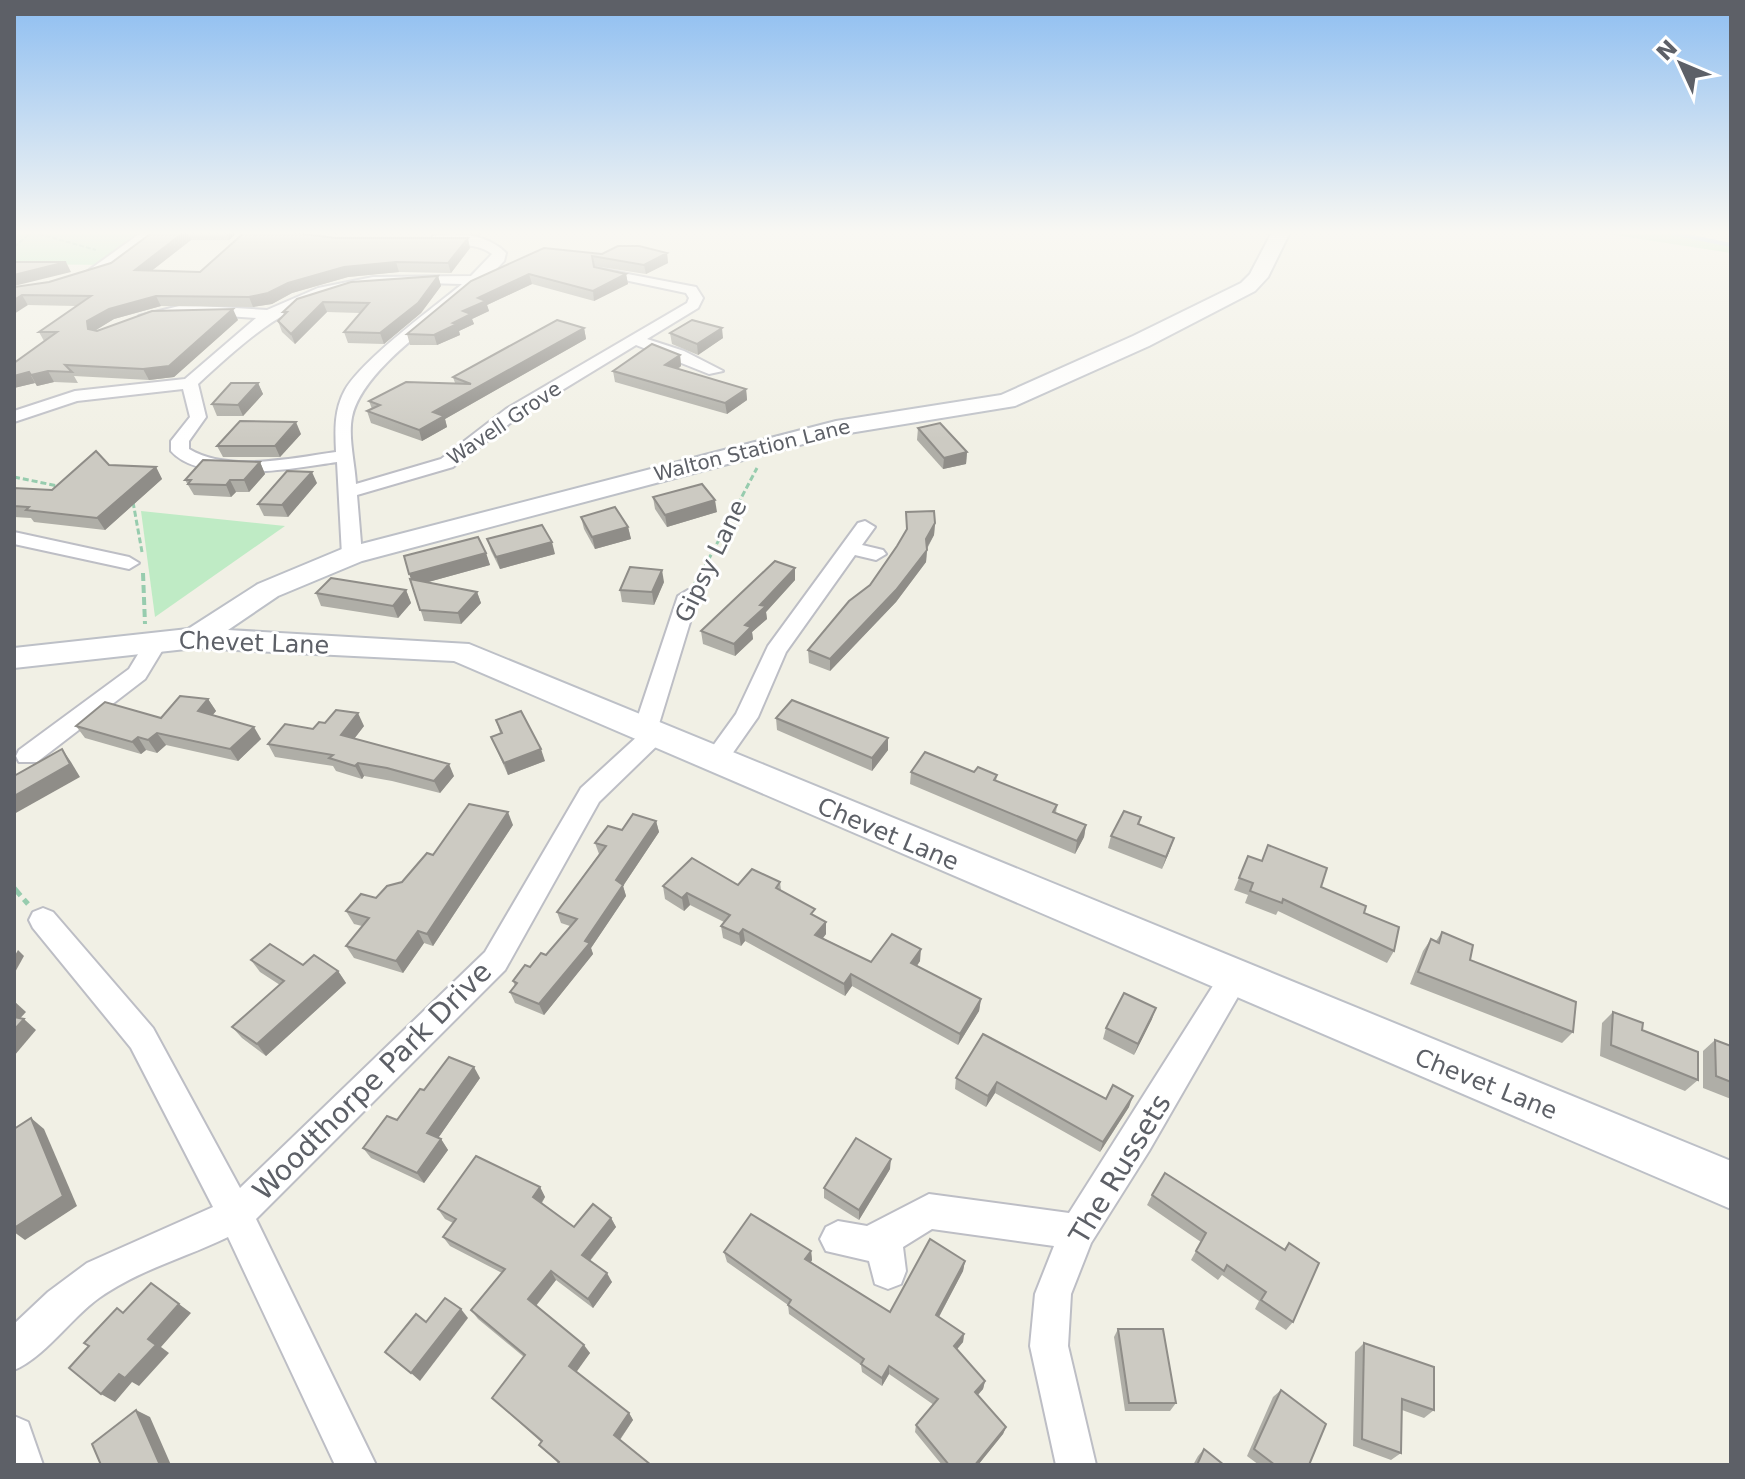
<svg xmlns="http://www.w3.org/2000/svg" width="1745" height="1479" font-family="'DejaVu Sans',sans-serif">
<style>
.green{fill:#bfebc5}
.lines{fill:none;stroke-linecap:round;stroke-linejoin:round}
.stream{stroke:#a7cdff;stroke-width:4}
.street-casing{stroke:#bdbec5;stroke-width:4}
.secondary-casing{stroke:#bdc0c7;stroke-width:4}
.path-far3{stroke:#97ccae;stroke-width:2;stroke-dasharray:5 2;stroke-linecap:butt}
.path-far2{stroke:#97ccae;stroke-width:3;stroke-dasharray:6 3;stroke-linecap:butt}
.path-far1{stroke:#97ccae;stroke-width:4;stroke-dasharray:8 4;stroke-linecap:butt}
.path{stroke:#97ccae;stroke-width:5;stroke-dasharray:10 5;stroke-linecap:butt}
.street{fill:#fff;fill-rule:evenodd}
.secondary{fill:#fff;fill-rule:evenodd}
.wall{fill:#afaea7}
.shaded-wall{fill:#8f8d88}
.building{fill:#cccac2;stroke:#8f8d88;stroke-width:2}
.labels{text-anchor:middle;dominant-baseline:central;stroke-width:6;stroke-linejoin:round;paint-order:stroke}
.far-street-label{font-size:20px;fill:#5d6067;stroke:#fff}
.street-label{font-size:24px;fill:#5d6067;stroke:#fff}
.near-street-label{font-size:28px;fill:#5d6067;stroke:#fff}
</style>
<rect width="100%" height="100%" fill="#f1f0e5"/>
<g class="green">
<path d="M14,232h136l-44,33 -92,-1z"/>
<path d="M1595,232h79l57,14v7z"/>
<path d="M141,511l144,15 -130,91z"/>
</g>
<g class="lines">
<path class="stream" d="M1668,232l63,13"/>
<g class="street-casing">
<g id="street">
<path d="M142,232h14l-68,52h-10v-6z"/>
<path d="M433,236c24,-4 55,-2 73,17l-2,8c-38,43 -140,100 -152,156 -4,20 3,47 4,67l85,-25 65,-50 181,-106 2,-5 -3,-5 -90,-19v-6l100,19 7,11 -5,10 -51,31 37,12 39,20 -14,3 -73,-29 -118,72 -65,50 -96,28 5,60 -10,6 -10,-6 -5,-93c-41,6 -135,24 -166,-11v-10l19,-24 -7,-28 -106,12 -63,21v-11l61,-20 110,-12 71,-61 -73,-5 -39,10 -5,-1v-6l44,-11 84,5 51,-22 55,-11 98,-1 21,-22c-19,-15 -44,-4 -61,-15zM425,283l37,1c-30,25 -98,74 -117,106 -11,20 -10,40 -9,62 -44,6 -107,21 -147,-3v-8l17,-24 -8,-33c80,-74 115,-99 227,-101z"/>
<path d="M865,521l10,6 -13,18 21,5 3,4 -10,6 -21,-5 -69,97 -28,65 -35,50h-18l-3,-6 34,-47 32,-68 90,-123z"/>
<path d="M14,532l115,25 10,6 -10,6 -115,-25z"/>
<path d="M688,590l10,6 -39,128 10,8 -4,6 -66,64 -94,168 -249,249 120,246h-41l-107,-228c-43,21 -90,33 -129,61 -28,20 -55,60 -85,72v-46l34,-32 39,-29 126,-56 -82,-159 -98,-120 -4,-8 4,-8 10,-4 10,4 100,116 87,160 245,-236 96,-164 59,-54 -6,-6 44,-132z"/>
<path d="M157,634l11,7 -23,38 -108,83h-18l-3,-6 3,-6 110,-81 20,-33z"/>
<path d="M1233,966l10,4 5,9 -5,9 -94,163 -58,92 -20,51 -3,52 28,119h-40l-26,-119 5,-52 19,-48 -122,-17 -29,18 3,24 -5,13 -13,5 -13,-5 -6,-23 -43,-10 -6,-12 6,-12 12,-6 29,5 62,-32 140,19 154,-243z"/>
<path d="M14,1416l14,6 15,43h-29z"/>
</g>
</g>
<g class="secondary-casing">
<path id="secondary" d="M1272,232h18l-22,45 -13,14 -106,55 -134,60 -178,29 -475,126 -84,35 -50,34 241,14 1262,517v48l-1277,-548 -259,-13 -181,20v-20l174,-19 70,-45 84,-35 494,-128 165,-26 132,-59 108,-53 9,-9z"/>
</g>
<g class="path-far3">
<path d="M32,232l64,18"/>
<path d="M14,247l18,-15"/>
</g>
<g class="path-far2">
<path d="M14,477l44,9"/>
<path d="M133,502l9,50"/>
<path d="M704,568l53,-100"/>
</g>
<g class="path-far1">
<path d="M143,573l2,51"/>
<path d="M695,584l10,-18"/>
</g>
<path class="path" d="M14,888l14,16"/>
<use href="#street" class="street"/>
<use href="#secondary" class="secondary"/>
</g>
<g class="wall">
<path d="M153,232h85l-9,8h-38l-39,30 48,2 135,-34 135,10 -19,25 -52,-1 -51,5 -56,16 -20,11 -19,3 -92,-1 -47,13 -19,11 143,-10 -64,57 -25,3 -75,-4 4,7 -24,-1 -17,4 -2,-3 -21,5v-25l30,-22 -5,-9 37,-26 -48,-1 -14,-18 35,-5 62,-19z"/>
<path d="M317,232h66l-49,2z"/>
<path d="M461,232h21l-3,4z"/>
<path d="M667,253l1,10 -22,11 -52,-8v1l32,7 2,10 -34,17 -62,-17 -45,21 2,6 -17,8 2,5 -15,7 1,4 -23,10h-27l-3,-11 64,-53 131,-27z"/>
<path d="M438,276l3,10 -20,27 -37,31 -36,-1 -4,-11 16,-19 -33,-1 -32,32 -13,-12 -4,-11 6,-6 -1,-3 14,-13z"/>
<path d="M584,328l2,11 -141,80 2,8 -25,14 -51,-18 -4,-12 5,-2 -3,-8 86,-18 -2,-6z"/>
<path d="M670,333l53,5 -25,17 -26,-11z"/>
<path d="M680,355l1,11 -3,3 68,20 1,11 -20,14 -112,-32 -2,-11z"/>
<path d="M258,383l5,11 -20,22h-26l-5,-12z"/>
<path d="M918,428l49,24 -1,12 -23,5 -26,-29z"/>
<path d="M301,434l-21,23h-57l-6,-11z"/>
<path d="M260,462l5,12 -16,18h-13l-5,5 -37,-2 -9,-15z"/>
<path d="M109,465l47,2 6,12 -57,51 -71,-8 -3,-4 -17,-1v-29l38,2z"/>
<path d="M317,483l-29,34 -24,-1 -6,-12z"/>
<path d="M653,497l64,15 -50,15 -12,-18z"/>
<path d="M906,512l29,11 -1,12 -7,14 -1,13 -30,40 -66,69 -21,-8 -1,-13 62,-65 27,-39 9,-15z"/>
<path d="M581,517l47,10 3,12 -36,10 -11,-20z"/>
<path d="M487,539l68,15 -55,15 -9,-18z"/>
<path d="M486,553l4,12 -62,17 49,10 4,11 -20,21 -37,-3 -20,-65z"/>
<path d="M795,568v12l-29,32 1,7 -15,13 1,7 -18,17 -32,-12 -2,-13z"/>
<path d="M664,582l-10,23 -32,-3 -2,-12z"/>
<path d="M406,590l5,13 -13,15 -77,-12 -5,-13z"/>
<path d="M208,699l8,12 -4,5 49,23 -23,22 -72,-16 -9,8 -11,-3 -5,4 -56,-16 -9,-12 85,-8z"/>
<path d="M776,718l112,32 -16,21 -95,-41z"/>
<path d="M496,720l49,41 -37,14 -17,-38 9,-4z"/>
<path d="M364,726l-10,13 100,37 -14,17 -48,-12 -28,-5 -2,3 -26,-8 -3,-5 -58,-9 -7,-13 45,-15z"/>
<path d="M911,772h63l23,3 -1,6 61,24 -1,8 30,12 -2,12 -9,17 -165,-70z"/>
<path d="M1141,817l-2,7 31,26 -8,19 -54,-21 3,-12z"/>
<path d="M656,821l3,11 -36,54 3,10 -35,52 2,6 -49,61 -29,-12 -5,-11 5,-6 -2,-5 33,-26 24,-29 -9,-3 -4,-11 42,-58 -4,-11 27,-13z"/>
<path d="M513,825l-80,121 -9,-3 -21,30 -49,-15 -8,-12 16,-20 -8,-2 -8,-13 30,-13 26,-16 31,-27z"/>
<path d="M1248,856l73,31 43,26 30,38 -7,12 -109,-52 -2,4 -31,-12 3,-8 -14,-5z"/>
<path d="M780,882l1,8 35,27 10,17 -3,4 48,24 49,-1 -3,5 64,33 -2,12 -21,34 -106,-59 -7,10 -100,-55 -4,5 -18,-8 -2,-12 3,-4 -34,-17 -6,6 -19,-12 -2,-13 75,-1z"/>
<path d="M1442,932l28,28 103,72 -11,11 -152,-59 13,-33 8,-12 5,2z"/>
<path d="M251,960l52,5 35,6 8,12 -80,73 -24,-18 -10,-11 48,-42 -20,-13z"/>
<path d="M1613,1012l29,18 56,50 -13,11 -85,-35 2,-33z"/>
<path d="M1152,1019l-18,36 -31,-16 3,-11z"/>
<path d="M983,1034l123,65 23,8 -29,45 -105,-59 -9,14 -31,-18 1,-11z"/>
<path d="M1715,1040l16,6v53l-28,-11v-37z"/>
<path d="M480,1078l-42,60 3,1 7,11 -24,33 -53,-25 -8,-10 34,-28 27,-30z"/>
<path d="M890,1169l-31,51 -35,-22v-10z"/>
<path d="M540,1187l5,10 -3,6 32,24 37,-9 5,9 -26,34 22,21 -19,26 -37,-28 -20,26 54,47 -14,18 53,42 4,7 -13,20 -62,23 -19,-18 2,-3 -49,-44 32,-41 -46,-38 -7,-9 31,-37 -52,-27 -7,-9 10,-14 -8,-4 -7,-10z"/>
<path d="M1152,1195l132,54 5,-6 4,79 -7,8 -31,-21 4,-8 -37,-26 -4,5 -27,-20 10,-18 -54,-37z"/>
<path d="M811,1251l1,9 -1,2 79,50 75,-51 -2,10 -24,46 25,17 -1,8 -6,7 28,32 -2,8 -5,6 28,32 -3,7 -25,31h-36l-27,-33 1,-7 18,-20 -45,-31 -7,12 -20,-14 -1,-7 -72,-51 -1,-9 -61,-43 -3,-10z"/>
<path d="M1118,1329l58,74 -6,8h-45l-11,-74z"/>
<path d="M1364,1343l70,67 -10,8 -22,-8 -1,43 -10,7 -38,-14 2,-94z"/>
<path d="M1281,1390l28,75h-50l-12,-9 26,-59z"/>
<path d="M1204,1449l20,16h-31l5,-9z"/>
</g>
<g class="shaded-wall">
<path d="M184,232h3l4,8 -51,40 -5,-10z"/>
<path d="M225,232h13l-9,8z"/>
<path d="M468,238l2,10 -19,25 -3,-10z"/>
<path d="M667,253l1,10 -22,11 -2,-9z"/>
<path d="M66,262l5,10 -57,14v-11z"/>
<path d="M396,262l3,10 -51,5 -56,16 -20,11 -19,3 -4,-10 39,-14 56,-16z"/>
<path d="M529,274l3,10 -45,21 2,6 -17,8 2,5 -15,7 1,4 -23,10 -3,-10 19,-12 25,-25z"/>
<path d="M626,274l2,10 -34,17 -1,-10z"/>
<path d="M438,276l3,10 -20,27 -37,31 -4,-11z"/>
<path d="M22,295l6,10 -14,9v-14z"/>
<path d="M156,296l5,10 -47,13 -21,13 -5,-3 -1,-8 22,-12z"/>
<path d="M323,302l4,10 -32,32 -4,-10z"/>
<path d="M233,309l5,11 -64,57 -25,3 -6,-11z"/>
<path d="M584,328l2,11 -141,80 2,8 -25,14 -3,-11 14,-18z"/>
<path d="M722,328l1,10 -25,17 -1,-11z"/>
<path d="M680,355l1,11 -14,10 -2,-11z"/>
<path d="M48,371l6,11 -17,4 -6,-11z"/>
<path d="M29,372l6,11 -21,5v-12z"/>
<path d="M258,383l5,11 -20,22 -5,-11z"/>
<path d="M746,389l1,11 -20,14 -2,-11z"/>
<path d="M296,422l5,12 -21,23 -5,-11z"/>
<path d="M967,452l-1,12 -23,5 1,-11z"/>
<path d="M260,462l5,12 -16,18 -5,-12z"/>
<path d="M156,467l6,12 -57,51 -8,-12z"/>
<path d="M312,472l5,11 -29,34 -6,-12z"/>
<path d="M230,480l6,12 -5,5 -5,-12z"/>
<path d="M715,500l2,12 -50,15 -2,-12z"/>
<path d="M935,523l-1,12 -9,16 1,-12z"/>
<path d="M628,527l3,12 -36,10 -3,-12z"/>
<path d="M552,542l3,12 -55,15 -4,-12z"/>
<path d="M927,550l-1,12 -30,40 -66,69v-12z"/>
<path d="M486,553l4,12 -76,21 -5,-12z"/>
<path d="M795,568v12l-29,32 1,7 -15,13 1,7 -18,17 -1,-12 11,-19 15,-20z"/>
<path d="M662,570l2,12 -10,23 -2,-13z"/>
<path d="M406,590l5,13 -13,15 -5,-12z"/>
<path d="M477,592l4,11 -20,21 -3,-11z"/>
<path d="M208,699l8,12 -11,13 -7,-13z"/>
<path d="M358,713l6,13 -17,22 -6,-13z"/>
<path d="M254,727l7,12 -23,22 -8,-12z"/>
<path d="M157,733l9,12 -9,8 -9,-13z"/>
<path d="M138,737l8,13 -5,4 -9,-12z"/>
<path d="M888,738v12l-16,21v-13z"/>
<path d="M62,749l9,13 9,15 -66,37v-18z"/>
<path d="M541,749l4,12 -37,14 -4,-12z"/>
<path d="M358,763l6,13 -2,3 -7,-13z"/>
<path d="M449,764l5,12 -14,17 -6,-12z"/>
<path d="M508,812l5,13 -80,121 -6,-12z"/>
<path d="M656,821l3,11 -36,54 3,10 -35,52 2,6 -49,61 -5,-11 46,-63 31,-61z"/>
<path d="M1086,825l-2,12 -9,17 2,-13z"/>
<path d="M1174,838l-4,12 -8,19 4,-12z"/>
<path d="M687,893l3,12 -6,6 -2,-13z"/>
<path d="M826,922v12l-10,13 -1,-12z"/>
<path d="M743,929l2,12 -4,5 -2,-12z"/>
<path d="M418,931l6,12 -21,30 -7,-12z"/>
<path d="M921,949l-1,12 -10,14 1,-12z"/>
<path d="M18,950l6,6 -10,18v-17z"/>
<path d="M338,971l8,12 -80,73 -9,-12z"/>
<path d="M851,974l1,12 -7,10 -1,-12z"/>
<path d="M981,999l-2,12 -21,34 2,-11z"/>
<path d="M14,1001l12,11 -12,13z"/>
<path d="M1156,1008l-4,11 -18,36 4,-11z"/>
<path d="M24,1019l12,11 -22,26v-26z"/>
<path d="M474,1067l6,11 -46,66 -7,-11z"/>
<path d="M997,1082l-2,11 -9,14 2,-11z"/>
<path d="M1133,1096l-4,11 -29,45 3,-10z"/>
<path d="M31,1118l13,11 33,77 -52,34 -11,-8v-4z"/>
<path d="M441,1139l7,11 -24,33 -7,-10z"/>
<path d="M891,1159l-1,10 -31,51v-10z"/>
<path d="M540,1187l5,10 -6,9 -6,-9z"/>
<path d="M611,1218l5,9 -29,37 -5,-9z"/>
<path d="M811,1251l1,9 -5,8 -2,-9z"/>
<path d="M965,1261l-2,10 -28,53 1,-9z"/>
<path d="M551,1271l5,9 -22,28 -6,-9z"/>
<path d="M607,1273l5,9 -19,26 -5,-9z"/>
<path d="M179,1304l12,9 -30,34 8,6 -30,33 -7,-4 -17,20 -14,-8z"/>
<path d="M461,1309l7,9 -48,63 -9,-8z"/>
<path d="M964,1334l-1,8 -10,12 1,-8z"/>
<path d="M584,1345l6,8 -15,21 -6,-8z"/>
<path d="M889,1366v8l-7,12v-8z"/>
<path d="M985,1381l-2,8 -10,11 2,-8z"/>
<path d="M136,1410l14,7 21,48h-11z"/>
<path d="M629,1413l4,7 -15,22 -4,-7z"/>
<path d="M1006,1427l-3,7 -25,31h-3z"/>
</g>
<g class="building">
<path d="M153,232h31l-49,38 65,2 45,-40h44l46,6h133l-20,25 -52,-1 -52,5 -56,16 -20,10 -19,4 -93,-1 -47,13 -22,12 1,8 9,2 55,-20 81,-2 -64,57 -26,3 -78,-4 7,7 -24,-1 -17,4 -2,-3 -15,4v-13l43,-31h-18l52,-36 -69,-1 -8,5v-13l35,-5 62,-19z"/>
<path d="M618,246h21l28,7 -23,12 -52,-9 2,11 32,7 -33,17 -64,-17 -51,24 8,3 -23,10 8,3 -18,9 4,1 -23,11 -27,-1 64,-53 73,-33 58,6z"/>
<path d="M14,262h52l-52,13z"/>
<path d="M438,276l-20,27 -38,30 -36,-1 25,-29 -46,-1 -32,32 -13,-13 9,-9h-4l14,-13 54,-17z"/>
<path d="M557,320l27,8 -151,84 11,4 -25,14 -52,-19 13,-6 -11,-4 37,-19 65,2 -18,-7z"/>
<path d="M692,320l30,8 -25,16 -27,-11z"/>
<path d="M652,344l28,11 -15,10 81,24 -21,14 -112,-32z"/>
<path d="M231,383h27l-20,22 -26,-1z"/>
<path d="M240,421l56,1 -21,24h-58z"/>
<path d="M940,423l27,29 -23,6 -26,-30z"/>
<path d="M96,451l13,14 47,2 -59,51 -71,-8 3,-3 -15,-1v-18l38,2z"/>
<path d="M203,460l57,2 -16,18h-14l-4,5 -38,-1 3,-4h-6z"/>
<path d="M287,471l25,1 -30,33 -24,-1z"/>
<path d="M702,484l13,16 -50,15 -12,-18z"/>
<path d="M615,507l13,20 -36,10 -11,-20z"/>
<path d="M934,511l1,12 -9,16 1,11 -31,40 -66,69 -22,-9 41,-49 21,-16 27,-39 10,-17 -1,-17z"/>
<path d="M542,525l10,17 -56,15 -9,-18z"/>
<path d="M478,537l8,16 -77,21 -5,-18z"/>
<path d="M775,561l20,7 -35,37 6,1 -21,19 6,2 -17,17 -33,-13z"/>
<path d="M630,567l32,3 -10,22 -32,-2z"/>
<path d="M331,578l75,12 -13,16 -77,-13z"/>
<path d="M410,579l67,13 -19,21 -38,-3z"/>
<path d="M180,696l28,3 -10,12 56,16 -24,22 -73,-16 -9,7 -10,-3 -6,5 -56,-16 29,-24 56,16z"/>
<path d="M792,700l96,38 -16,20 -96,-40z"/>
<path d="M336,710l22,3 -17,22 108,29 -15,17 -47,-13 -29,-5 -3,3 -26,-8 4,-3 -65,-11 17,-20 28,5 6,-7 6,1z"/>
<path d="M521,711l20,38 -37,14 -13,-26 11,-4 -6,-13z"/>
<path d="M62,749l8,15 -56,32v-20z"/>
<path d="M925,752l49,20 4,-5 19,8 -3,5 63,25 -4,7 33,13 -9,16 -166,-69z"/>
<path d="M469,804l39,8 -81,122 -9,-3 -22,30 -50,-15 23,-28 -23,-7 15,-17 15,4 11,-12 15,-4 25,-29 6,2z"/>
<path d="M1124,811l17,6 -3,7 36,14 -8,19 -55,-21z"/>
<path d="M633,814l23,7 -40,59 7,5 -38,56 5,2 -51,61 -29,-12 7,-9 -4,-2 12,-16 5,2 11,-14 5,2 31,-36 -20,-7 49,-66 -11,-3 13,-17 14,4z"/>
<path d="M1268,845l59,23 -6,19 45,19 -2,7 35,14 -5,24 -111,-52 -1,4 -32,-12 3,-8 -14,-5 9,-22 14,5z"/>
<path d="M692,858l46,27 14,-16 28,13 -4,6 39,21 -4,5 15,8 -11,13 56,27 21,-28 29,15 -10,14 70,36 -21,35 -109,-60 -7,10 -101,-55 -4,5 -18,-8 9,-11 -43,-22 -5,5 -19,-12z"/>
<path d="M1442,932l31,13 -3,15 106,42 -3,30 -155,-60 13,-33 8,4z"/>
<path d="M270,944l33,21 11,-10 24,16 -81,73 -25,-17 52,-46 -33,-21z"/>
<path d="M1124,993l32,15 -18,36 -32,-16z"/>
<path d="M1613,1012l30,11 -1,7 56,22v28l-87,-35z"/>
<path d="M14,1017l10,2 -10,11z"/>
<path d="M983,1034l123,65 7,-14 20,11 -30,46 -106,-60 -9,14 -32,-18z"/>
<path d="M1715,1040l16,6v36l-15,-6z"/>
<path d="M449,1057l25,10 -47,66 14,6 -24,34 -54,-25 24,-32 10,4 23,-31 4,1z"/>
<path d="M31,1118l32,78 -49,32v-99z"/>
<path d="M856,1138l35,21 -32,51 -35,-22z"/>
<path d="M476,1156l64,31 -7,10 41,30 19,-23 18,14 -29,37 25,18 -19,26 -37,-28 -23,28 56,46 -15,21 60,47 -15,22 37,30h-94l2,-3 -20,-17 3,-4 -50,-43 33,-43 -54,-45 34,-41 -62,-32 13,-18 -18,-10z"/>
<path d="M1165,1173l120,77 4,-7 30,20 -26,59 -32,-22 5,-8 -39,-27 -3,6 -28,-20 10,-18 -54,-38z"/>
<path d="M751,1214l60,37 -6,8 85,53 40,-73 35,22 -29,54 28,19 -10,12 31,35 -10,11 31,35 -31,38h-26l-33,-40 22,-26 -49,-33 -7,12 -21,-14 3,-5 -76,-54 3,-5 -67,-48z"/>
<path d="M151,1283l28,21 -31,35 8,6 -31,33 -6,-4 -18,20 -32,-26 20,-22 -5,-3 33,-35 6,5z"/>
<path d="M445,1298l16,11 -50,64 -26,-21 31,-38 10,8z"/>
<path d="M1118,1329h45l13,74h-47z"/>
<path d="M1364,1343l70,24v43l-32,-11 -1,54 -39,-14z"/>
<path d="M1281,1390l45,34 -17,41h-34l-21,-16z"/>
<path d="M136,1410l24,55h-59l-9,-21z"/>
<path d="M1204,1449l20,16h-27z"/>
</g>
<linearGradient id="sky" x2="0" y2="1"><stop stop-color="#8ebef1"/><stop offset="0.53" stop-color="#f9f8f3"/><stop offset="1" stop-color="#f9f8f3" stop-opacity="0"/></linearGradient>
<rect width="1745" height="439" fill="url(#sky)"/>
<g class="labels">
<g class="far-street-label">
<text transform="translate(504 423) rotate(-34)">Wavell Grove</text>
<text transform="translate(752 450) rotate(-14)">Walton Station Lane</text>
</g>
<g class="street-label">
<text transform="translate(711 561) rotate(-64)">Gipsy Lane</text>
<text transform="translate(254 643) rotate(2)">Chevet Lane</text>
<text transform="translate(888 834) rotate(23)">Chevet Lane</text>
<text transform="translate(1486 1084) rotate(22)">Chevet Lane</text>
</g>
<g class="near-street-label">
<text transform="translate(372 1081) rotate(-45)">Woodthorpe Park Drive</text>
<text transform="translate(1120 1169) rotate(-59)">The Russets</text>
</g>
</g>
<rect width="1745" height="1479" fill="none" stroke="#5d6067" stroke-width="32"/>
<g transform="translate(1681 64) rotate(314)" stroke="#ffffff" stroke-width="6" paint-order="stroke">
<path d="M0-6L14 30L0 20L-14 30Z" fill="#5d6067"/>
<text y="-12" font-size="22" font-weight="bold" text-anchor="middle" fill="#5d6067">N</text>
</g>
</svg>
